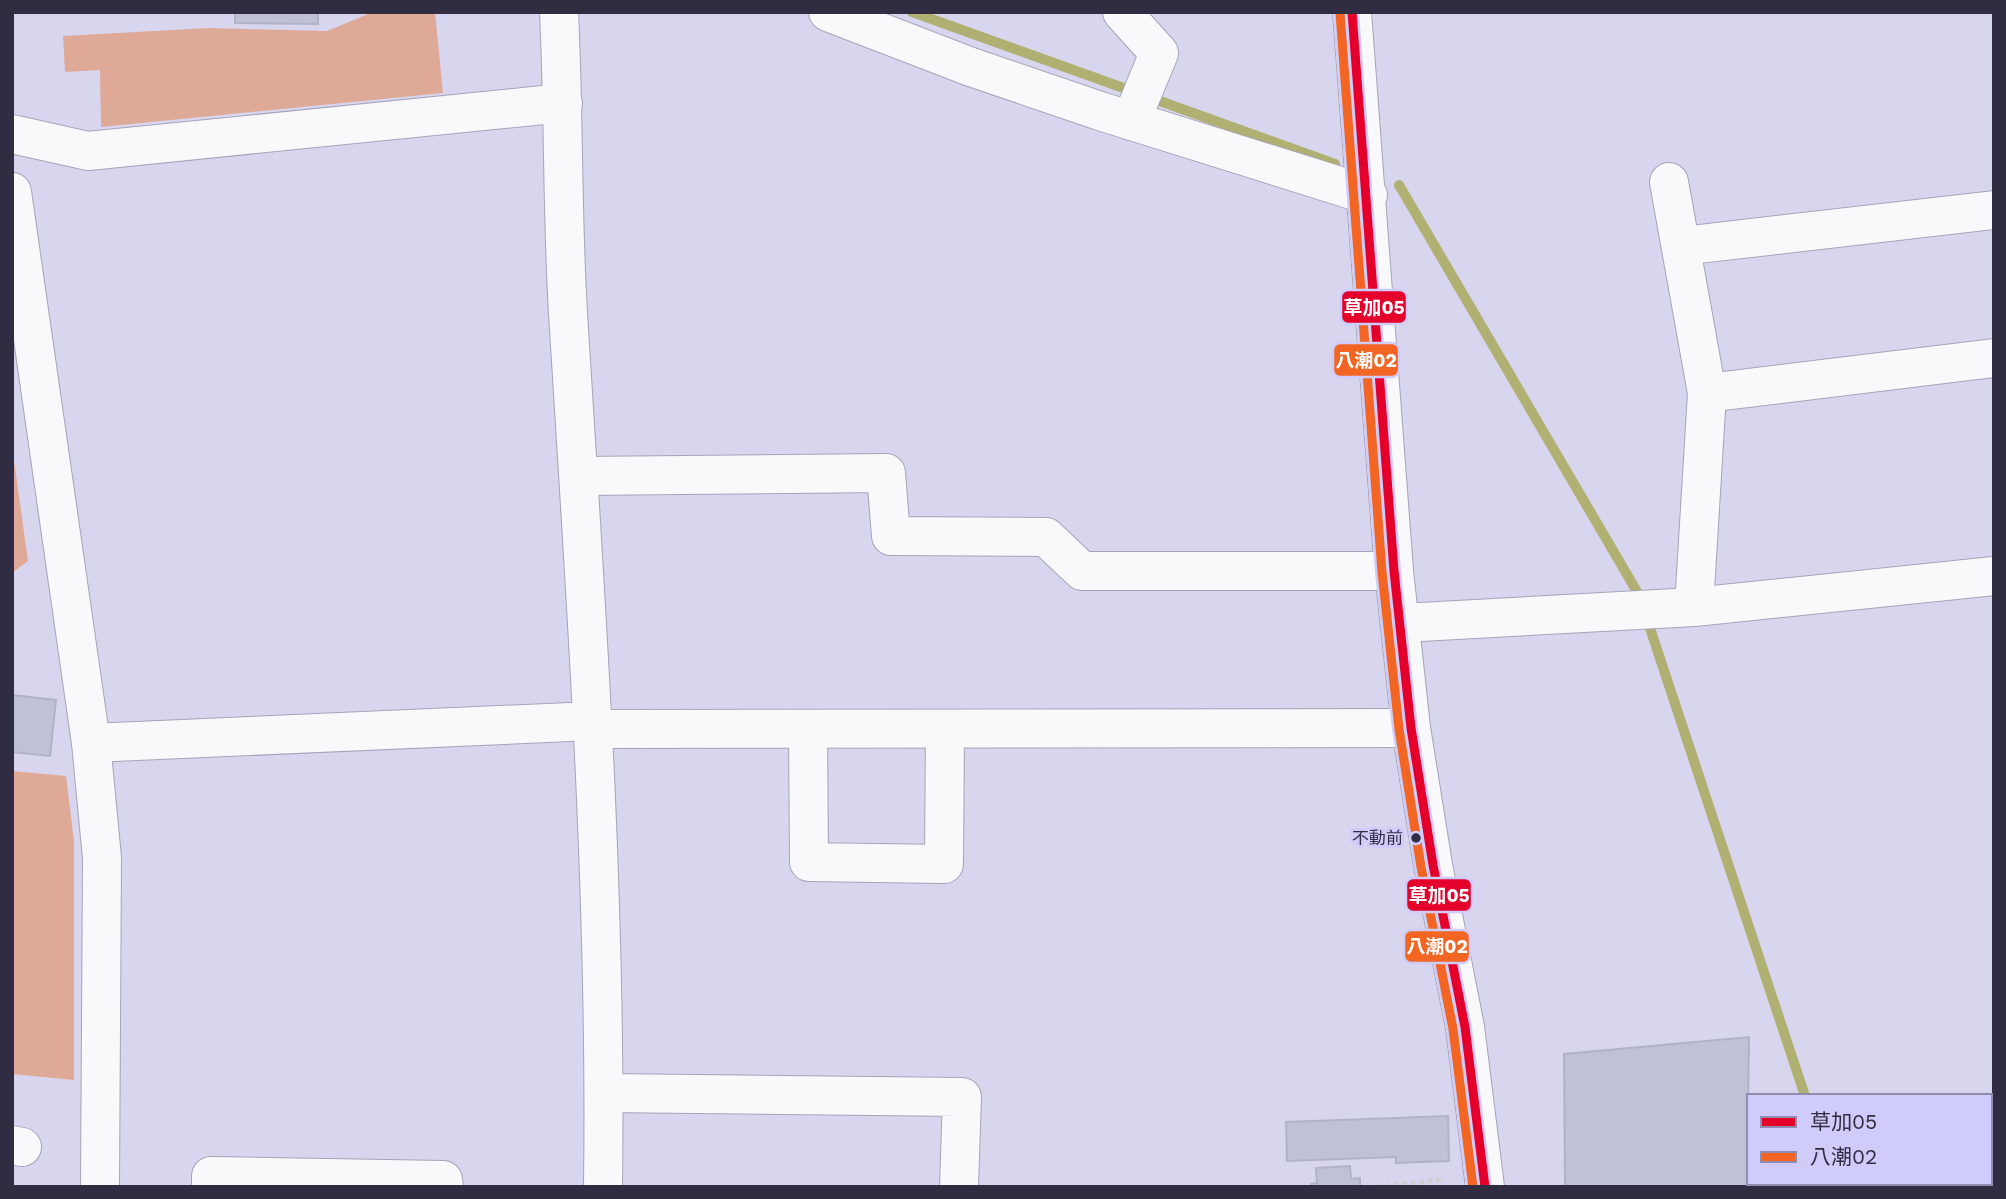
<svg xmlns="http://www.w3.org/2000/svg" width="2006" height="1199" font-family="'Work Sans','Noto Sans JP',sans-serif">
<style>
.green{fill:#dfa997}
.lines{fill:none;stroke-linecap:round;stroke-linejoin:round}
.stream{stroke:#b1b073;stroke-width:10}
.building{fill:#bfc1d7;stroke:#b0b3c7;stroke-width:2}
.minor-casing{stroke:#a6a4b8;stroke-width:40}
.path{stroke:#cfced5;stroke-width:4.5;stroke-dasharray:5 3.5;stroke-linecap:butt}
.minor{stroke:#f9f9fc;stroke-width:38}
.bus-1-casing{stroke:#cfccf9;stroke-width:14}
.bus-2-casing{stroke:#cfccf9;stroke-width:14}
.bus-1{stroke:#e4002b;stroke-width:9}
.bus-2{stroke:#f26522;stroke-width:9}
.bus-dot{fill:#302d43;stroke:#cfccf9;stroke-width:2.5}
.labels{text-anchor:middle;dominant-baseline:central;stroke-width:6;stroke-linejoin:round;paint-order:stroke}
.bus-label{font-size:17px;fill:#302d43;stroke:#cfccf9;text-anchor:end}
.line-badge{stroke:#cfccf9;stroke-width:2.5}
.badge-label{font-size:19px;text-anchor:middle;font-weight:bold;fill:#fff}
</style>
<rect width="100%" height="100%" fill="#d8d6ee"/>
<g class="green">
<path d="M373,12h62l8,81 -342,34 -1,-57 -35,2 -2,-36 146,-8 118,3z"/>
<path d="M12,446l16,115 -16,12z"/>
<path d="M12,771l54,5 8,65v239l-62,-6z"/>
</g>
<g class="lines">
<g class="stream">
<path d="M912,12l423,152"/>
<path d="M1399,185l240,410 166,501"/>
<path d="M1835,1183l1,4"/>
</g>
</g>
<g class="building">
<path d="M235,12h83v12l-83,-1z"/>
<path d="M12,695l44,5 -6,56 -38,-4z"/>
<path d="M1749,1037l-2,150h-182l-1,-133z"/>
<path d="M1448,1116l1,45 -53,2v-6l-109,4 -1,-39z"/>
<path d="M1350,1166l1,13 9,-1v9h-49v-3l6,-1 -1,-15z"/>
</g>
<g class="lines">
<g class="minor-casing">
<g id="minor">
<path d="M559,12c5,101 3,201 9,301 18,291 39,582 35,874"/>
<path d="M828,12l143,55 129,44 268,84"/>
<path d="M1122,12l37,41 -28,68"/>
<path d="M1352,12l42,559 17,157 22,137 32,162 20,160"/>
<path d="M12,134l76,17 475,-48"/>
<path d="M1669,182l38,211 -13,214"/>
<path d="M12,192l79,551 11,115 -2,329"/>
<path d="M1682,246l312,-36"/>
<path d="M1707,393l287,-35"/>
<path d="M579,476l307,-3 5,63 155,1 36,34h312"/>
<path d="M1402,623l292,-16 300,-31"/>
<path d="M594,729l817,-1"/>
<path d="M808,729l1,133 135,2 1,-135"/>
<path d="M91,743l502,-22"/>
<path d="M604,1093l358,4 -3,90"/>
<path d="M12,1145l10,2"/>
<path d="M211,1187v-11l232,4 1,7"/>
</g>
</g>
<path class="path" d="M1377,1187l68,-8"/>
<use href="#minor" class="minor"/>
<g class="bus-1-casing">
<path id="bus-1" d="M1352,12l42,559 17,157 22,137 32,162 20,160"/>
</g>
<g class="bus-2-casing">
<path id="bus-2" d="M1340,13l42,559 17,157 22,138 32,162 20,158"/>
</g>
<use href="#bus-1" class="bus-1"/>
<use href="#bus-2" class="bus-2"/>
</g>
<circle class="bus-dot" cx="1416" cy="838" r="6"/>
<g class="labels">
<g class="bus-label">
<text x="1403" y="838">不動前</text>
</g>
</g>
<g class="line-badge">
<rect x="1341" y="290" width="66" height="34" rx="7" fill="#e4002b"/>
<rect x="1333" y="343" width="66" height="34" rx="7" fill="#f26522"/>
<rect x="1406" y="878" width="66" height="34" rx="7" fill="#e4002b"/>
<rect x="1404" y="930" width="66" height="33" rx="7" fill="#f26522"/>
</g>
<g class="badge-label">
<text x="1374" y="314">草加05</text>
<text x="1366" y="367">八潮02</text>
<text x="1439" y="902">草加05</text>
<text x="1437" y="953">八潮02</text>
</g>
<rect width="2006" height="1199" fill="none" stroke="#302d43" stroke-width="28"/>
<rect x="1747" y="1094" width="245" height="91" fill="#cfccf9" stroke="#8f8cb0" stroke-width="2"/>
<rect x="1761" y="1117" width="35" height="10" fill="#e4002b" stroke="#8f8cb0" stroke-width="2"/>
<text x="1810" y="1129" font-size="21" fill="#302d43">草加05</text>
<rect x="1761" y="1152" width="35" height="10" fill="#f26522" stroke="#8f8cb0" stroke-width="2"/>
<text x="1810" y="1164" font-size="21" fill="#302d43">八潮02</text>
</svg>
